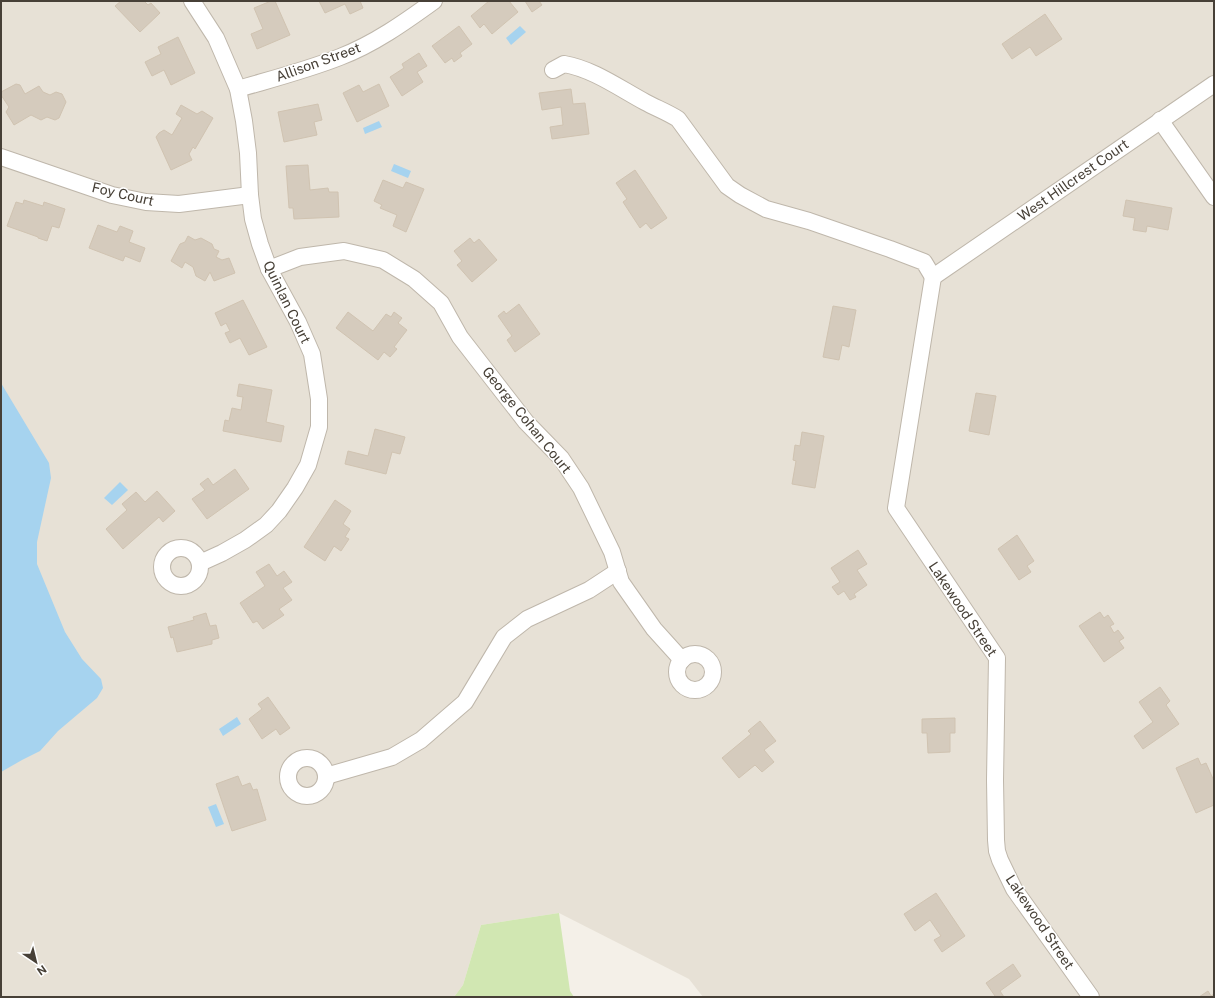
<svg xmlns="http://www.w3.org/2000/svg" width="1215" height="998" font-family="'Public Sans',sans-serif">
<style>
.residential{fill:#e7e1d6}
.green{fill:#d1e7b2}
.water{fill:#a6d3ef}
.building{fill:#d5cbbd;stroke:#d0c3b1}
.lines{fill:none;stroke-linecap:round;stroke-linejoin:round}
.minor-casing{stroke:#bfb7ab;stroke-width:18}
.minor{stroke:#fff;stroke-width:16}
.labels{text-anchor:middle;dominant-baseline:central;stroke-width:3;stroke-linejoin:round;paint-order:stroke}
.street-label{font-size:14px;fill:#474037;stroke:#fff}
</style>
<rect width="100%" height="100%" fill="#f4f0e8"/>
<path class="residential" d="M1,1h1213v996h-511l-14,-18 -130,-66 -78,12 -18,60 -9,12h-453z"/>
<path class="green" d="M559,913l11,78 4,6h-120l9,-12 18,-60z"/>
<g class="water">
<path d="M520,26l6,6 -15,13 -5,-7z"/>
<path d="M379,121l3,6 -17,7 -2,-6z"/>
<path d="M394,164l17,7 -3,7 -17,-7z"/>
<path d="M1,383l48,80 2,15 -14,64v22l28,68 17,27 19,20 2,9 -6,10 -39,33 -18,20 -18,9 -21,12z"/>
<path d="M120,482l8,8 -16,15 -8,-7z"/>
<path d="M237,717l4,7 -18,12 -4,-7z"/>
<path d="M216,804l8,20 -8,3 -8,-20z"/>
</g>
<g class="building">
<path d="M121,1h23l4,4 3,-2 9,10 -20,19 -25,-26z"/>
<path d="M271,1h4l15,34 -33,14 -6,-15 12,-5 -9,-21z"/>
<path d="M319,1h41l3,7 -13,6 -5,-10 -20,9z"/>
<path d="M489,1h20l9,11 -26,22 -8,-10 -4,4 -9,-12z"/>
<path d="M525,1h14l3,4 -10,7z"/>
<path d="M1045,14l17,25 -26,17 -6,-9 -18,12 -10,-15z"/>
<path d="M459,26l13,18 -12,9 2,3 -8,6 -2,-4 -7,5 -13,-17z"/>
<path d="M178,37l17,36 -24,12 -7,-15 -12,6 -7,-14 16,-8 -3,-7z"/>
<path d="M419,53l8,13 -10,6 6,10 -21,14 -12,-19 14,-9 -2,-4z"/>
<path d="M16,84l4,1 5,9 14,-8 4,6 7,3 6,-3 6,2 4,8 -7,16 -4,2 -8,-3 -6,3 -10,-5 -17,10 -8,-13 3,-5 -8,-12v-3z"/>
<path d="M379,84l10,22 -32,16 -14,-29 16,-8 4,7z"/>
<path d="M571,89l2,15 12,-1 4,31 -37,5 -2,-12 13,-2 -2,-18 -19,3 -3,-17z"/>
<path d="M318,104l4,16 -8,2 3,13 -33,7 -6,-30z"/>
<path d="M181,105l16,9 5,-3 11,7 -18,31 -2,-2 -4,7 3,6 -21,10 -15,-33 3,-4 5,-3 8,5 10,-17 -6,-4z"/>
<path d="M308,165l2,25 18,-2 1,4h9l1,25 -45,2 -1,-11h-4l-3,-42z"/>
<path d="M635,170l32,48 -16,11 -5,-6 -6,5 -17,-26 4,-3 -11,-16z"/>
<path d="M383,180l20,8 3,-6 18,7 -18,43 -13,-6 4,-11 -17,-7 2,-3 -8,-4z"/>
<path d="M24,200l19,6 1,-4 21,7 -6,19 -7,-2 -5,15 -9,-3v-1l-31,-11 9,-24 7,2z"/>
<path d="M1126,200l46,8 -4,22 -21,-4 -1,6 -13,-2 2,-12 -12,-2z"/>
<path d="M98,225l19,7 3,-6 13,5 -4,11 16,6 -5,14 -15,-6 -2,5 -34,-13z"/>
<path d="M188,236l7,4 6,-2 11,6 2,5 5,2 -3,6 6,3 7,-2 6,15 -21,8 -4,-9 -5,9 -9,-5 -3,-9 -8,-5 -3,6 -11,-7 9,-17 5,-2z"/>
<path d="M470,238l4,5 5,-4 18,21 -25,22 -15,-17 5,-4 -8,-10z"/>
<path d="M243,300l24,47 -18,8 -9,-17 -10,5 -5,-10 5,-2 -4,-8 -5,3 -6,-13z"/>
<path d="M519,304l21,30 -25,18 -8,-12 5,-4 -14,-20 6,-5 2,3z"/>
<path d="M833,306l23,4 -7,37 -7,-2 -3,15 -16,-3z"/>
<path d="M348,312l25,19 13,-17 5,3 3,-5 8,6 -4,5 9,7 -13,17 3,2 -7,8 -6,-5 -6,8 -42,-32z"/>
<path d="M239,384l33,6 -6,32 18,4 -3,16 -58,-11 2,-11 4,1 3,-13 9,2 2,-13 -6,-1z"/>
<path d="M976,393l20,3 -7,39 -20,-4z"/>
<path d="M375,429l30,8 -5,17 -8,-2 -6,22 -41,-10 3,-13 20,5z"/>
<path d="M802,432l22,4 -9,52 -23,-4 4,-23 -3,-1 2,-15 5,1z"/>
<path d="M235,469l14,20 -42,30 -15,-20 13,-9 -5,-6 8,-6 5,7z"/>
<path d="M157,491l18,20 -12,11 -4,-5 -36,32 -17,-20 21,-19 -5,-6 14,-12 9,10z"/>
<path d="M335,500l16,11 -8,13 7,5 -5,8 4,2 -8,12 -7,-5 -9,15 -21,-14z"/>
<path d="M1017,535l17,26 -7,5 4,6 -12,8 -21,-31z"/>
<path d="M858,550l9,14 -10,6 10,15 -13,9 2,3 -6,3 -6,-9 -6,4 -6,-8 8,-5 -9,-14z"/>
<path d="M269,564l8,12 7,-5 8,11 -9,6 9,12 -13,9 5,6 -21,14 -6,-8 -4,2 -13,-20 25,-17 -9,-14z"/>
<path d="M1100,612l4,6 4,-3 6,9 -4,2 4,7 4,-3 6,8 -5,3 5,7 -20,14 -25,-36z"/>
<path d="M206,613l4,13 6,-1 3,13 -7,2v4l-35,8 -4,-15 -2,1 -3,-11 26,-7 -1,-3z"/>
<path d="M1160,687l10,14 -4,4 13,19 -36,25 -9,-13 19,-14 -14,-20z"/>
<path d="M268,697l22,31 -10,7 -4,-6 -14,10 -13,-20 13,-10 -4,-5z"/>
<path d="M955,718v15h-5v19l-22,1 -1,-20h-5v-14z"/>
<path d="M760,721l16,20 -12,9 10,12 -12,10 -7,-7 -16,13 -17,-20 29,-24 -3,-3z"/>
<path d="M1198,758l3,7 5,-2 8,18v24l-18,8 -20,-45z"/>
<path d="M238,776l4,10 8,-3 3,7 4,-1 9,31 -34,11 -16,-47z"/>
<path d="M936,893l29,43 -23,16 -8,-12 7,-4 -11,-16 -15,11 -11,-17z"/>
<path d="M1013,964l8,12 -21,15 4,6h-10l1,-1 -9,-13z"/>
<path d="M1208,991l3,5 3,-2v3h-15z"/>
</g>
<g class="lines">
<g class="minor-casing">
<g id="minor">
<path d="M192,1l24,37 22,51 6,32 4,32 2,42 3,24 7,25 9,25 29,53 14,32 7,45v28l-11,38 -13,23 -16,23 -13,14 -21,15 -23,13 -22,10"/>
<path d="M553,70l11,-6c29,5 55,24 81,38 11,6 22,10 33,17l49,67 13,9 26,14 43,12 81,28 34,13 9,15"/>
<path d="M238,89c34,-10 69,-19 102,-32 34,-13 65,-35 94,-56"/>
<path d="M1160,120l54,77"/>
<path d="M1,157l111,38 34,7 33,2 71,-9"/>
<path d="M269,269l31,-12 44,-6 39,9 31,19 27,24 19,34 66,85 35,36 20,30 31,64 9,30 33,47 28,31"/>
<path d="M933,277l-37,231 101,150 -2,122 1,60 1,11 3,9 14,29 77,108"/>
<path d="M933,277l281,-193"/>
<circle cx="181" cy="567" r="19"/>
<circle cx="695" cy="672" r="18"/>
<circle cx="307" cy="777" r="19"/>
<path d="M326,776l66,-19 29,-17 44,-38 39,-65 23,-18 62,-29 29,-19"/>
</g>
</g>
<use href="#minor" class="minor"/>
</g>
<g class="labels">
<g class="street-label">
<text transform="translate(318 62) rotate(-20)">Allison Street</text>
<text transform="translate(1073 180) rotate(-35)">West Hillcrest Court</text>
<text transform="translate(123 194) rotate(13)">Foy Court</text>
<text transform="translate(287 302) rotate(64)">Quinlan Court</text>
<text transform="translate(527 420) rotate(51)">George Cohan Court</text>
<text transform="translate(963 609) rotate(56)">Lakewood Street</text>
<text transform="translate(1040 922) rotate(56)">Lakewood Street</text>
</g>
</g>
<rect width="1215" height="998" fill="none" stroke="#474037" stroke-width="4"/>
<g transform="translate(36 962) rotate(145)" stroke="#ffffff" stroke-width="3" paint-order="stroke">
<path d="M0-3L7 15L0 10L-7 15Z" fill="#474037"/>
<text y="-6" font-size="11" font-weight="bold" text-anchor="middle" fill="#474037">N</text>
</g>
</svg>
